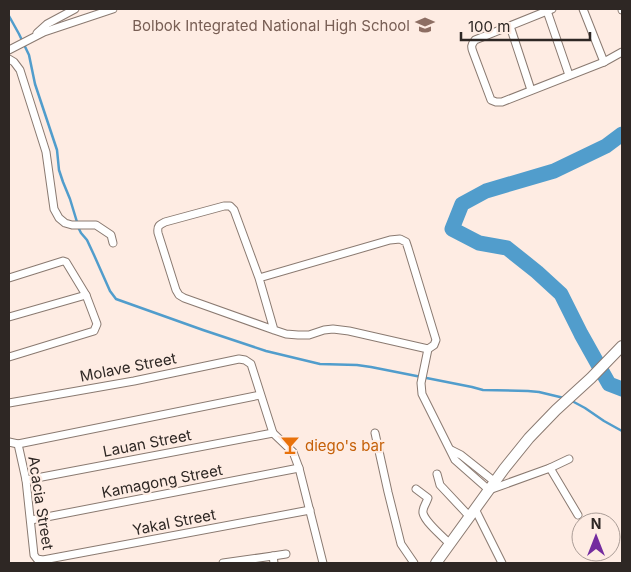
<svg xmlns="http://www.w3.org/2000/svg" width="631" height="572" font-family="Inter,sans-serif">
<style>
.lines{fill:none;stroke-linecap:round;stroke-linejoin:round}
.stream{stroke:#519dcc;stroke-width:2.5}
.river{stroke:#519dcc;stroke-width:15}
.street-casing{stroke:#8a7a71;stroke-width:9}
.secondary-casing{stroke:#8a7a71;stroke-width:12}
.street{stroke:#fff;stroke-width:7}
.secondary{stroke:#fff;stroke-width:10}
.labels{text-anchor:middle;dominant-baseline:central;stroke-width:4.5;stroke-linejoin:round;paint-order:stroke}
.education-label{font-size:15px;fill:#785e54;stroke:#feece3;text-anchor:end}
.street-label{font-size:15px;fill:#2e2724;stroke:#feece3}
.food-label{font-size:15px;fill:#c56008;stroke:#feece3;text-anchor:start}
</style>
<rect width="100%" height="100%" fill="#feece3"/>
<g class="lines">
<g class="stream">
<path d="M9,16l10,18 10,21 6,29 22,66 2,20 4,12 7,17 7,23"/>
<path d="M78,227l3,6 6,7 7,15 16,36 6,8 87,31 63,21 54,13 37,1 14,2 101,20 11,3 45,1 11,1 25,6"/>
<path d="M572,401l13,7 19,13 18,10"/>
</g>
<path class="river" d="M622,134l-16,12 -52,25 -68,20 -24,13 -10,25 27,14 28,5 30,24 24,22 20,40 28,50 13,5"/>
<g class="street-casing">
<g id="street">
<path d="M552,9l-77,31c-4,5 -4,7 -2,12l18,48 5,2h6l102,-40 18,-10"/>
<path d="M583,9l21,53"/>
<path d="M622,9v1"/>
<path d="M547,11l22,64"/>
<path d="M510,26l21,64"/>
<path d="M37,33l10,-9 28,-15"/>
<path d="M9,50l35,-18 69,-23"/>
<path d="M9,59l5,3 6,8 26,82 8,57 5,9 6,5 7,2h24l15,10 2,8"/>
<path d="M9,278l54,-17 3,1 20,33 11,29 -3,7 -85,26"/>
<path d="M259,278l131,-38 10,-1 6,3 2,6 28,92 -2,5 -6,4 -79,-18 -16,-2 -9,1 -15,5h-11l-12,-1 -12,-4 -90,-32 -5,-3 -3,-5 -18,-57c-1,-7 1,-8 7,-11l59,-16h6l4,4 25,68 15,52"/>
<path d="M9,317l77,-22"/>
<path d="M428,349l-7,34 1,11 33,66 34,30 61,-22 28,47"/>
<path d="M9,403l125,-22 105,-22 6,1 6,4 22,69 20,19 6,16 24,95"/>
<path d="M375,433l13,59 13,52 13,19"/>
<path d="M9,442l9,2 242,-49"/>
<path d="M18,444l8,36 8,75 3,4 6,1 267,-50"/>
<path d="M451,450l10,5 34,27"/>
<path d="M550,468l19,-9"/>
<path d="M437,474l3,11 30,32"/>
<path d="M26,480l247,-47"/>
<path d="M416,489l12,9c-1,4 -6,10 -5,15 2,9 20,24 27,31"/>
<path d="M475,509l27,54"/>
<path d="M31,520l268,-52"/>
<path d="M273,556l13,-2"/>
<path d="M223,563l50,-7 1,7"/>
</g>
</g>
<g class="secondary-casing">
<path id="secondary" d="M436,563l68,-94 25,-31 27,-28 35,-32 31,-32"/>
</g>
<use href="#street" class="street"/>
<use href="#secondary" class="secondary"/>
</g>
<defs>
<g id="school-bare" transform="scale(1.5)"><path d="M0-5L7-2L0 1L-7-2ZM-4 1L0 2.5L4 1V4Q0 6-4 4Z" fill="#8d6e63" stroke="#feece3" stroke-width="2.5" paint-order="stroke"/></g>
<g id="bar-bare" transform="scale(1.5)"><path d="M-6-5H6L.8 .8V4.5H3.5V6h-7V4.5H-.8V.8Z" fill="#e8710a" stroke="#feece3" stroke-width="2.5" paint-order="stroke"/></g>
</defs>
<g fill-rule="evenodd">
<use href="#school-bare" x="425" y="25"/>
<use href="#bar-bare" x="290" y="445"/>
</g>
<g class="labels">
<g class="education-label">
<text x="410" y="25">Bolbok Integrated National High School</text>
</g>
<g class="street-label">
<text transform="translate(128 367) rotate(-11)">Molave Street</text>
<text transform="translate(147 443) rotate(-11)">Lauan Street</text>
<text transform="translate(162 481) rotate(-11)">Kamagong Street</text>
<text transform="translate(41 503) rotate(81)">Acacia Street</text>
<text transform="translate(174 522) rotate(-11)">Yakal Street</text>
</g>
<g class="food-label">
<text x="305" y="445">diego's bar</text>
</g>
</g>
<rect width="631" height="572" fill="none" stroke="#2e2724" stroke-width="20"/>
<g transform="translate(596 537)"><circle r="24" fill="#feece3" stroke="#ab9d97"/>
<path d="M0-4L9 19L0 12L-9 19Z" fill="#742c9f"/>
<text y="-8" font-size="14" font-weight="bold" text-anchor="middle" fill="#2e2724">N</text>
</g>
<path d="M461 32v8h129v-8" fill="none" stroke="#2e2724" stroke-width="2.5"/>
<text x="468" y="32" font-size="15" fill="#2e2724" stroke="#feece3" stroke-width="4" paint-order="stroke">100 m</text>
</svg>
